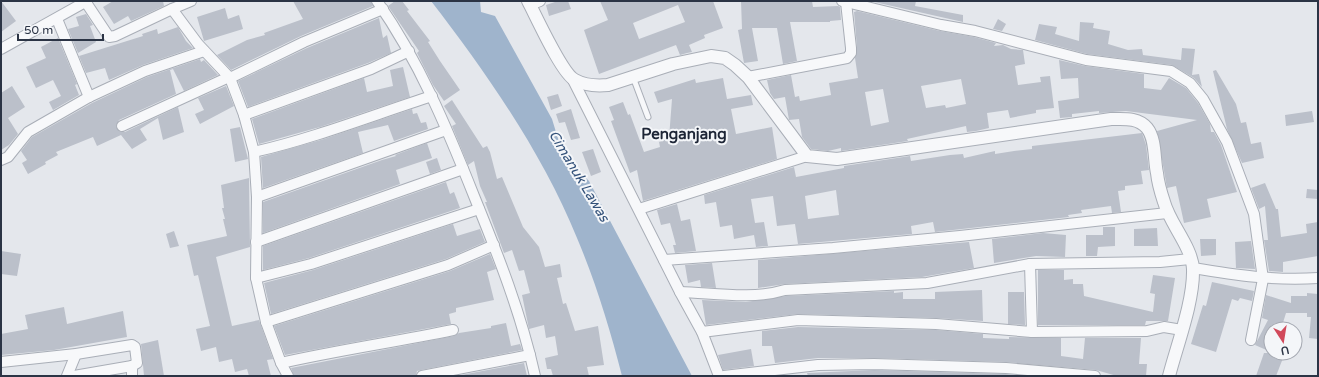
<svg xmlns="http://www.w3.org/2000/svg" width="1319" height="377" font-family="'Varela Round',sans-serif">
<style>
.water{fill:#9fb4cc}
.building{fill:#bbc0ca;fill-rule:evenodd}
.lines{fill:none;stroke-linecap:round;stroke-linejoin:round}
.service-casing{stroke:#a9aeb7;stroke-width:7}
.minor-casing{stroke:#a9aeb7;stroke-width:12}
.tertiary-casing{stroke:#a9aeb7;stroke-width:14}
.service{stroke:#f7f8fa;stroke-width:5}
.minor{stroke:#f7f8fa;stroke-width:10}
.tertiary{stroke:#f7f8fa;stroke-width:12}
.labels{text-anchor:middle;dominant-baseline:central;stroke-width:4;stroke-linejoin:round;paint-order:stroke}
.water-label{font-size:14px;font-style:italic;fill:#34527a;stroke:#f4f6f9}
.quarter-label{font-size:15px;font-weight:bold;fill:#1d2536;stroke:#f4f6f9}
</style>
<rect width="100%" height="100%" fill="#e4e7ec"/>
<path class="water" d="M431,1h49l1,11 14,4 57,103 11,36 26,26 103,195h-70c-12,-47 -26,-93 -45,-138 -34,-84 -91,-166 -146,-237z"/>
<g class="building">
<path d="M1,1l15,20 -15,11z"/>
<path d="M113,1h50l1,5 -33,15 -3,-5 -14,8 -11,-17z"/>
<path d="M293,1h78l2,5 -72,30 -70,34 -14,-15 30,-15 18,-5 -1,-2 39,-14z"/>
<path d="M395,1h7l7,9 -2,1 23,30 -2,1 12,19 20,29 -16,11 -11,-16 -16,-32 2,-2 -31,-45z"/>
<path d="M558,1h10l3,8 -22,7 -3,-11z"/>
<path d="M600,1h113l10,27 -19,7 1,3 -16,7 3,7 -5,1 -7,2 -4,-10 -77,29 -15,-44 24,-10zM678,5l7,17 -46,17 -6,-16z"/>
<path d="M741,1h71l1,6 25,-1 2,1 1,13 -11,1v1h-40l7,39 -14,3 -6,-36h-25l6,33 -14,2 -6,-33 4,-1z"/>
<path d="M870,1h46l-1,5 48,9v7z"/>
<path d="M225,8l3,11 11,-4 4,14 -39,12 -7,-24z"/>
<path d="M857,11l83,20 34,6 22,6 -2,3 9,-1 8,4 12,1 2,14 -10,2 3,19 23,-3 -1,-5 10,-1 4,32 -18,2v3l-26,5 -2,-8 -21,3 2,15 -13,3 -9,1 -1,-6 -59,13 1,2 -67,10v-3l-13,3 -17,-2 -9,-12 -3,-18 -10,1 -4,-23 -11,2 -4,-6 -3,-13 24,-5 4,22 4,-1 1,5 31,-6 -2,-12 29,-5 -3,-20 2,-11 -3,-35zM961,79l5,25 -20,4 -1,-3 -19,3 -5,-22zM883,89l6,33 -18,4 -6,-34z"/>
<path d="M86,14l7,11 -3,1 6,16 -18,11 -10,-24 11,-3 -3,-9z"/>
<path d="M379,18l4,20 4,-3 4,18 -23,10 -120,44 -10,-26 69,-33z"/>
<path d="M998,19l8,5 -4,7 -9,-2z"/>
<path d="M1080,22l14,1 -1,5 17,3 -2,13 20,6 14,-1 1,6 38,5 1,-12 13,1 -3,26 7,-1 3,13 -8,-9 -22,-13 -85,-11 -52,-14 4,-16 18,3 -2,7 24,7z"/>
<path d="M178,27l8,14 7,7 -50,17 -34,15 -4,-12 -19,5 -7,-17 64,-20 -1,-2 15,-5 1,5z"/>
<path d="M58,38l19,46 -2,1 4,10 -26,15 -4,-8 12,-6 -8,-16 -17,8 -10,-21 20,-9 -5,-11z"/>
<path d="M200,59l1,3 3,-2 14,15 -34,16 -11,-22 -3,1 6,24 -57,26 -3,6 3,5 6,1 53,-25 6,25 -21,8 -5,-22 -18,11 7,11 -15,9 -11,-14 -24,11 -4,-9 -37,15 2,3 -13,7 1,2 -18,10 -6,-11 5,-3 -6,-9 11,-14 60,-34 55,-26z"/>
<path d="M1059,60l26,6 59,8v14l17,2 8,-12 17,10 12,15 12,21 1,8h3l7,13 16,47 -30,7 4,18 -27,6 -8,-37 -9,2 -10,-57 40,-11 -71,-9 -27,2v-2l-27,3v3l-12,1 -2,-17 21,-3 -1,-20 -17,1z"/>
<path d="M403,67l7,30 -90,30 -61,17 -7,-25 112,-41 3,14 26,-6 -3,-16z"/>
<path d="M1216,70l20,34 5,19 5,-1 5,22 10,-2 3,16 -22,5 -15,-34 -14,-58z"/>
<path d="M723,78l4,21 24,-4 2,10 -22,4 5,25 36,-7 5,32 -134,42 -6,-31 -7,3 -19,-52 3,-1 -5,-13 14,-5 5,13 2,-1 14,38 16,-5 -1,-5 10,-4 3,-39 -14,4 -4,-11 41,-13 1,4z"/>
<path d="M12,86l13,21 -17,11 10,16 -9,11 -8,5v-57z"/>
<path d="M226,86l8,20 -34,18 -5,-10 9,-4 -6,-12z"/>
<path d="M558,94l4,12 -11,4 -4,-13z"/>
<path d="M452,100l31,48 4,-2 3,6 7,27 5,-2 21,50 16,20 6,20 15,-3 2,13 -5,1 6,26 3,-1 9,28 23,-5 6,39 -17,2 2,9h-36l-2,-7h-4l-2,-11 13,-3 -3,-19 -9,2 -2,-13 -15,4 -7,-34 8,-2 -6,-23 -5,1 -7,-21 -8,3 -19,-51h2l-7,-16 -6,-25 -6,4 -16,-39 4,-2 -12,-18z"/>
<path d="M412,109l1,5 4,-1 4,10 5,-1 2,7 -34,12 -6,-16 -30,7 5,21 -100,35 -2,-31 63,-18z"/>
<path d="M571,109l9,29 -9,2 -6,-18 -6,1 -3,-9z"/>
<path d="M1312,111l2,11 -28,4 -1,-11z"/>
<path d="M240,127l8,32 -13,3 -5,-33z"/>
<path d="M1142,133l4,12 3,25 -8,1 2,13 -18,2v4l-7,1 3,21 -9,1 -1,-7 -30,4 1,3 -14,2 1,2 -134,15 -2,-10 -22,4 1,8 -114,10 -3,-20 -18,2 -4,-30 -22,3 4,24 9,-1 4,24 -12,1 -2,-12 -20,4 -2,-14 -12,2 -4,-25 -11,2 -1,-9 90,-28 2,10 48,-9v-2l66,-10 1,5 39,-6 13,-1 1,4 31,-7v3l19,-3 18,-2v-3zM836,190l3,25 -31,4 -3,-23z"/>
<path d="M427,143l5,15 -36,12 4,14 -137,49v-31l119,-42 14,-4 -1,-1z"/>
<path d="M593,149l8,23 -10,4 -9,-24z"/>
<path d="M437,158l4,12 -11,4 -4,-12z"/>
<path d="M249,178l1,69 -34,10 16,69 27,-6 14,39 -6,1 4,16h-22l-2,-7 -12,3 -3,-13 -13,3 -3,-15 -15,4 -5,-22 14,-3 -12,-51 -4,1 -7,-31 40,-9 -4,-17h2l-3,-11h2l-3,-23z"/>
<path d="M446,182l4,12 4,-2 6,16 -151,50 -46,12v-24z"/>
<path d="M1265,183l11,26h2l3,28 26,-4 -1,-9 12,-2v34l-35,6v10l-14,-1 -5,-31h4l-3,-34 -6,3 -8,-21z"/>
<path d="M1307,189l11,1v9l-12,-1z"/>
<path d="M677,204l4,17 9,-2 6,32 -21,2 -2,-8h3l-6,-22 -9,2 -4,-15z"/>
<path d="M453,224l4,12 23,-7 5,13 -39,17 -175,55 -7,-31 49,-13z"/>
<path d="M1103,227h12v19l-17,1 -1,9h-11v-21h17z"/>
<path d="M1157,228l1,18h-24v-17z"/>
<path d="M174,231l5,15 -9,2 -4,-14z"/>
<path d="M1043,233l23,2 -1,22 -29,-1 -42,7 -2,-24z"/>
<path d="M1200,239h16v16l-15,1z"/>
<path d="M1251,241l4,28 -19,-1 -1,-26z"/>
<path d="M969,242l5,26 -52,9 -137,7 -27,4v-28z"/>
<path d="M1,251l20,3 -4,22 -16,-2z"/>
<path d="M490,254l6,15 -9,3 7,28 -38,8v4l-7,2 2,10 -166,31 -11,-29 176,-55z"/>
<path d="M712,263l4,25 -15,-1 -1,-7 -12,3 -3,-18z"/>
<path d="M1038,270h26v10l9,-1v5h10l1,12 69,16 2,-18 -5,-1 3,-18 22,3 -7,43h-22l-1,4h-107z"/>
<path d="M1212,282l42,9 -2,10 -12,-3 -2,3 -6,-2 -16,53 -25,-8 12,-39 3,1z"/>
<path d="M982,290l1,31 -47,-3 -138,-4 -92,11 -4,-25 44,2 40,-6 108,-5v2l9,-1v7h32v-7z"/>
<path d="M1008,292h16l1,33 -17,-1z"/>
<path d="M1307,293l11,1v45l-9,-1 2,-21h-4v-4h-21l-5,16h-10v23l-16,-7 13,-25 -6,-2 4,-23 25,8v-7h16z"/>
<path d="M64,307l3,17 56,-13 4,26 -73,13 -53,5v-21l27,-5 -3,-14z"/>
<path d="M506,323l5,23 9,-2 2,6 -101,20 -4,1 -1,5h-122l-3,-8 163,-32 5,-3 32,-5v-2z"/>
<path d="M798,327l138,3 47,4v4l26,1v-2l52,1v18l22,3 2,-21h56l-2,26h8l-1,12h-29l-21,-6 -90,-8 -132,-4h-56l-43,5 -3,-17h-10v-15z"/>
<path d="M158,340l6,36h-20l-3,-32z"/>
<path d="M751,349l3,17 -31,4 -5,-15z"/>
<path d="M1264,353h21l-9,23h-20z"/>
<path d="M524,363l3,13h-71z"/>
<path d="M874,370l132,4 16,2h-214l-1,-3z"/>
</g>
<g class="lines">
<g class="service-casing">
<path id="service" d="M633,77l15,40"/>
</g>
<g class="minor-casing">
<g id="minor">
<path d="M85,1l24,36 6,-1 57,-27 26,35 32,34 14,37 10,37 3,45 -1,81 10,44 15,41 7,13"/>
<path d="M377,1c42,60 70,127 97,195 24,59 47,117 61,180"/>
<path d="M842,1l99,24 34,6 111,29 85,11 19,12 13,16 24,43 27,72 9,65 -12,61"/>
<path d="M530,5l10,-4"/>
<path d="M172,9l19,-8"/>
<path d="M57,19l32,78"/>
<path d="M1,49l86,-48"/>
<path d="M748,77l99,-19 4,-5v-5l-5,-46"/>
<path d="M230,78l74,-36 79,-33"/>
<path d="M573,80l107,212 22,40 17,44"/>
<path d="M244,115l127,-46 38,-18"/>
<path d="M122,126l107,-49"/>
<path d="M254,152c61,-14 119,-37 178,-56"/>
<path d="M1,160l7,-3 20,-25 61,-35 56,-26 59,-20"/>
<path d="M257,197l189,-67"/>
<path d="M639,209l168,-53"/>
<path d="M256,242l207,-73"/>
<path d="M664,260l169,-12 127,-12 207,-23"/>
<path d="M1030,264l2,68"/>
<path d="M1193,268c42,7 82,13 125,10"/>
<path d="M256,278l55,-14 168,-55"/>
<path d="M680,292c34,1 72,8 105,-2l142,-7 103,-19 130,-2 30,-3"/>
<path d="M266,322l182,-57 46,-20"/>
<path d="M702,332l96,-12 138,4 96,8 115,-1 17,-4 18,3"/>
<path d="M1,362l75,-8 56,-9 3,2 2,16 -5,3"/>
<path d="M281,363c58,-13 114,-21 172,-33"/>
<path d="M67,376l9,-22"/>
<path d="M74,376l58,-10v10"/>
<path d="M422,376l108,-21"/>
<path d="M724,376l94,-11 56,-1 132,4 89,8"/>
</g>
</g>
<g class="tertiary-casing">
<path id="tertiary" d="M528,1c8,15 34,73 47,79 9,5 22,6 33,5l65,-21 38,-8 14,2 10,7 13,12 59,79 30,3 274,-40c12,0 27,-2 36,9 9,11 7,32 10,45 1,10 4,20 7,29 6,22 28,45 29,67 1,32 -16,76 -24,107"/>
</g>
<use href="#service" class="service"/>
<use href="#minor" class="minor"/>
<use href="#tertiary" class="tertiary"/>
</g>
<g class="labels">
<g class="water-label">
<text transform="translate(579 176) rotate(59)">Cimanuk Lawas</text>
</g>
<g class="quarter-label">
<text x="684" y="134">Penganjang</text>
</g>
</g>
<rect width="1319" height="377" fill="none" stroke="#2b3445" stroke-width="4"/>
<g transform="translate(1283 341) rotate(168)"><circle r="19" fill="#f4f6f9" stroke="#a4a8b1"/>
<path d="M0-3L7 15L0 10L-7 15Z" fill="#d1495b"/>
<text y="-6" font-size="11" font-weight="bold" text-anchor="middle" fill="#2b3445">U</text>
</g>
<path d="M18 34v6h85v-6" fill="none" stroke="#2b3445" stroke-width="2"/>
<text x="24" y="34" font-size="12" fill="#2b3445" stroke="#f4f6f9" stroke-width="3" paint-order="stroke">50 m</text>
</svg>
